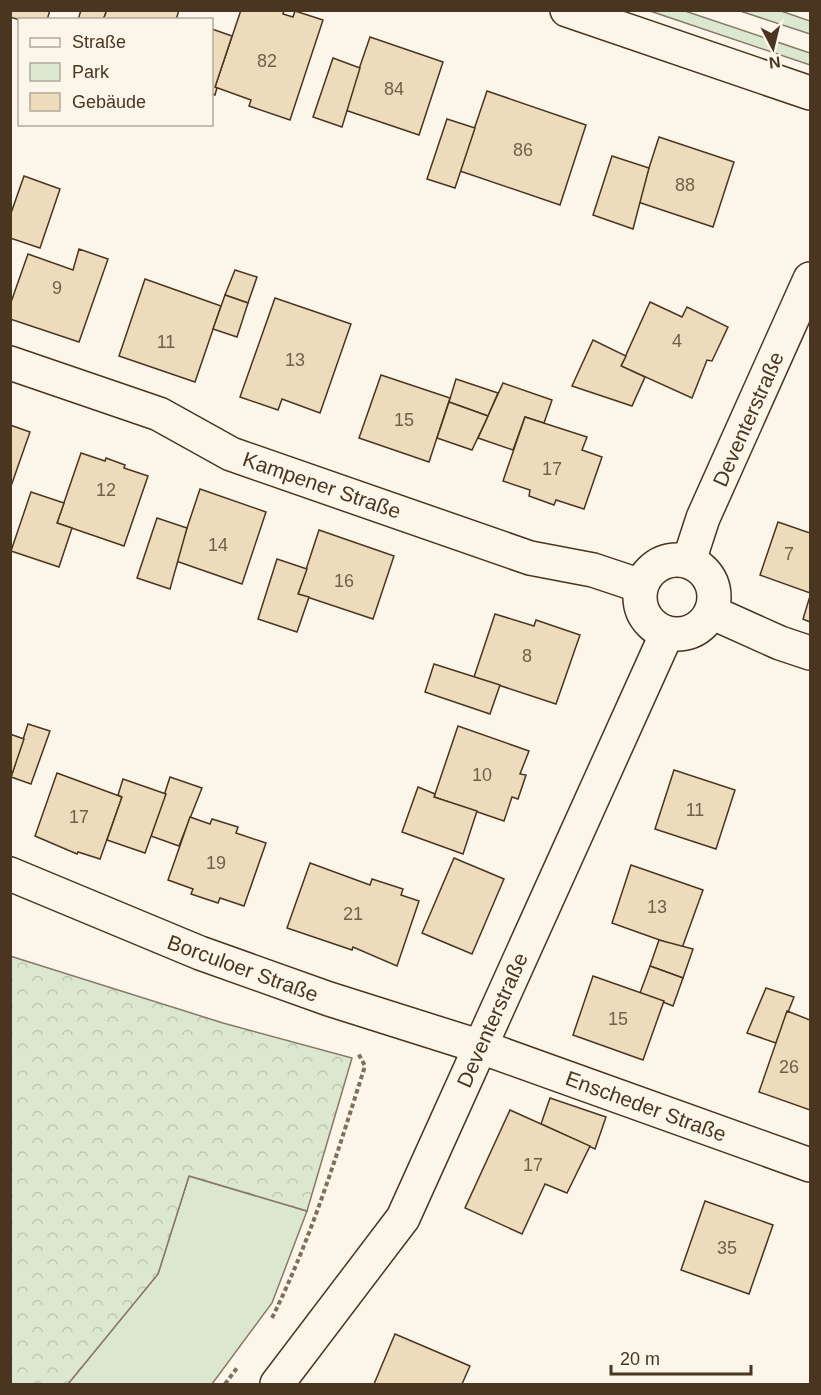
<svg xmlns="http://www.w3.org/2000/svg" width="821" height="1395" font-family="Helvetica,sans-serif">
<style>
.green{fill:#dce7d0;stroke:#887966;stroke-width:1.5}
.forest{fill:url(#forest-crowns);stroke:#887966;stroke-width:1.5}
.building{fill:#ecdcbc;stroke:#4a3520;stroke-width:1.5}
.lines{fill:none;stroke-linecap:round;stroke-linejoin:round}
.street-casing{stroke:#4a3520;stroke-width:36}
.secondary-casing{stroke:#4a3520;stroke-width:36}
.path{stroke:#7f6f5c;stroke-width:4;stroke-dasharray:4.5 3;stroke-linecap:butt}
.street{stroke:#fbf6e9;stroke-width:33}
.secondary{stroke:#fbf6e9;stroke-width:33}
.labels{text-anchor:middle;dominant-baseline:central;stroke-width:4.5;stroke-linejoin:round;paint-order:stroke}
.number-label{font-size:18px;fill:#725f47}
.street-label{font-size:21px;fill:#4a3520;stroke:#fbf6e9}
</style>
<defs>
<pattern id="forest-crowns" width="20" height="18" patternUnits="userSpaceOnUse" patternTransform="scale(1.5)"><rect width="20" height="18" fill="#dce7d0"/><path d="M2 6a3 3 0 1 1 6 0M12 15a3 3 0 1 1 6 0" fill="none" stroke="#bec7b2"/></pattern>
</defs>
<rect width="100%" height="100%" fill="#fbf6e9"/>
<g class="green">
<path d="M650,11h35l125,42v12z"/>
<path d="M740,11h41l29,10v13z"/>
<path d="M189,1176l118,35 -35,92 -60,81h-144l90,-110z"/>
</g>
<path class="forest" d="M10,956l213,67 129,35 -45,153 -118,-35 -31,98 -90,110h-57z"/>
<g class="building">
<path d="M10,10h40l-3,10h-27l-10,-3z"/>
<path d="M81,10h26l-4,10h-25z"/>
<path d="M107,10h72l-3,10h-73z"/>
<path d="M241,10h43l-1,4 10,3 2,-6 28,9 -33,100 -41,-14 2,-6 -36,-13z"/>
<path d="M212,29l20,7 -17,51 2,1 -2,7 -3,-1z"/>
<path d="M370,37l73,25 -24,73 -74,-25z"/>
<path d="M333,58l27,10 -18,59 -29,-10z"/>
<path d="M487,91l99,34 -26,80 -100,-34z"/>
<path d="M447,119l28,9 -20,60 -28,-9z"/>
<path d="M659,137l75,25 -21,65 -75,-25z"/>
<path d="M612,156l37,12 -16,61 -40,-14z"/>
<path d="M24,176l36,13 -20,59 -30,-10v-22z"/>
<path d="M79,249l29,10 -29,83 -69,-23v-14l18,-51 45,16z"/>
<path d="M235,270l22,7 -9,26 -23,-8z"/>
<path d="M145,279l76,27 -26,76 -76,-26z"/>
<path d="M225,295l23,8 -11,34 -24,-8z"/>
<path d="M275,298l76,26 -31,89 -38,-14 -4,11 -38,-13z"/>
<path d="M650,302l32,15 5,-10 41,20 -16,34 -5,-1 -15,38 -71,-32z"/>
<path d="M593,340l33,16 -5,10 24,11 -13,29 -60,-20z"/>
<path d="M381,375l69,23 -21,64 -70,-24z"/>
<path d="M456,379l42,14 -10,23 -39,-14z"/>
<path d="M503,383l49,17 -8,23 -19,-6 -12,33 -35,-12z"/>
<path d="M449,402l39,14 -16,34 -35,-12z"/>
<path d="M525,417l62,20 -5,13 20,7 -18,52 -28,-9 -2,5 -25,-9 1,-6 -27,-9z"/>
<path d="M10,425l20,7 -20,57z"/>
<path d="M81,453l24,8 1,-3 19,7 -1,3 24,8 -24,70 -67,-23z"/>
<path d="M200,489l66,23 -24,72 -66,-23z"/>
<path d="M31,492l33,11 -7,20 15,5 -13,39 -48,-16z"/>
<path d="M157,518l30,10 -17,61 -33,-11z"/>
<path d="M778,522l32,11v60l-50,-18z"/>
<path d="M319,530l75,26 -21,63 -75,-25z"/>
<path d="M277,559l30,10 -9,25 11,3 -12,35 -39,-13z"/>
<path d="M810,596v26l-7,-3z"/>
<path d="M495,614l39,12 2,-6 44,15 -24,69 -82,-27z"/>
<path d="M434,664l66,21 -10,29 -65,-22z"/>
<path d="M28,724l22,7 -19,53 -20,-7z"/>
<path d="M458,726l71,25 -9,23 6,1 -8,24 -6,-2 -8,24 -70,-24z"/>
<path d="M10,734l14,5 -14,41z"/>
<path d="M674,770l61,20 -19,59 -61,-20z"/>
<path d="M57,773l65,24 -22,62 -22,-7 -1,2 -42,-18z"/>
<path d="M170,777l32,11 -23,58 -28,-10z"/>
<path d="M123,779l43,15 -21,59 -38,-13 15,-43 -4,-2z"/>
<path d="M418,787l17,7 -1,3 43,14 -14,43 -61,-22z"/>
<path d="M190,817l20,7 2,-5 26,8 -2,6 30,10 -22,63 -24,-8 -2,5 -27,-9 2,-5 -25,-9z"/>
<path d="M454,858l50,21 -32,75 -50,-21z"/>
<path d="M310,863l60,22 2,-6 31,10 -2,6 18,6 -22,65 -44,-19 -1,3 -65,-22z"/>
<path d="M631,865l72,25 -21,58 -70,-25z"/>
<path d="M659,940l34,9 -10,29 -33,-12z"/>
<path d="M650,966l33,12 -10,28 -33,-13z"/>
<path d="M593,976l71,25 -21,59 -70,-25z"/>
<path d="M766,988l28,9 -18,46 -29,-10z"/>
<path d="M787,1011l23,9v90l-51,-18z"/>
<path d="M550,1098l56,19 -11,32 -54,-25z"/>
<path d="M510,1110l80,36 -23,47 -22,-9 -23,50 -57,-26z"/>
<path d="M705,1201l68,24 -24,69 -68,-24z"/>
<path d="M395,1334l75,32 -8,18h-88z"/>
</g>
<g class="lines">
<g class="street-casing">
<g id="street">
<path d="M10,363l149,51 72,40 299,104 63,12 48,16"/>
<circle cx="677" cy="597" r="37"/>
<path d="M689,561l14,-43 107,-239"/>
<path d="M711,612l69,31 30,10"/>
<path d="M10,874l190,79 129,46 152,48 329,118"/>
<path d="M277,1384l126,-166 264,-585"/>
</g>
</g>
<g class="secondary-casing">
<path id="secondary" d="M567,10l243,83"/>
</g>
<g class="path">
<path d="M272,1318c40,-81 66,-167 93,-252l-7,-13"/>
<path d="M225,1384l12,-16"/>
</g>
<use href="#street" class="street"/>
<use href="#secondary" class="secondary"/>
</g>
<g class="labels">
<g class="number-label">
<text x="267" y="61">82</text>
<text x="394" y="89">84</text>
<text x="523" y="150">86</text>
<text x="685" y="185">88</text>
<text x="57" y="288">9</text>
<text x="677" y="341">4</text>
<text x="166" y="342">11</text>
<text x="295" y="360">13</text>
<text x="404" y="420">15</text>
<text x="552" y="469">17</text>
<text x="106" y="490">12</text>
<text x="218" y="545">14</text>
<text x="789" y="554">7</text>
<text x="344" y="581">16</text>
<text x="527" y="656">8</text>
<text x="482" y="775">10</text>
<text x="695" y="810">11</text>
<text x="79" y="817">17</text>
<text x="216" y="863">19</text>
<text x="657" y="907">13</text>
<text x="353" y="914">21</text>
<text x="618" y="1019">15</text>
<text x="789" y="1067">26</text>
<text x="533" y="1165">17</text>
<text x="727" y="1248">35</text>
</g>
<g class="street-label">
<text transform="translate(748 419) rotate(-66)">Deventerstraße</text>
<text transform="translate(322 485) rotate(19)">Kampener Straße</text>
<text transform="translate(243 968) rotate(20)">Borculoer Straße</text>
<text transform="translate(492 1020) rotate(-66)">Deventerstraße</text>
<text transform="translate(646 1106) rotate(20)">Enscheder Straße</text>
</g>
</g>
<rect width="821" height="1395" fill="none" stroke="#4a3520" stroke-width="24"/>
<rect x="18" y="18" width="195" height="108" fill="#fbf6e9" stroke="#b4a999" stroke-width="1.5"/>
<rect x="30" y="38" width="30" height="9" fill="#fbf6e9" stroke="#b4a999" stroke-width="1.5"/>
<text x="72" y="48" font-size="18" fill="#4a3520">Straße</text>
<rect x="30" y="63" width="30" height="18" fill="#dce7d0" stroke="#b4a999" stroke-width="1.5"/>
<text x="72" y="78" font-size="18" fill="#4a3520">Park</text>
<rect x="30" y="93" width="30" height="18" fill="#ecdcbc" stroke="#b4a999" stroke-width="1.5"/>
<text x="72" y="108" font-size="18" fill="#4a3520">Gebäude</text>
<g transform="translate(773 48) rotate(173)" stroke="#fbf6e9" stroke-width="4.5" paint-order="stroke">
<path d="M0-4.5L10 22L0 15L-10 22Z" fill="#4a3520"/>
<text y="-9" font-size="16" font-weight="bold" text-anchor="middle" fill="#4a3520">N</text>
</g>
<path d="M611 1365v9h140v-9" fill="none" stroke="#4a3520" stroke-width="3"/>
<text x="620" y="1365" font-size="18" fill="#4a3520" stroke="#fbf6e9" stroke-width="4.5" paint-order="stroke">20 m</text>
</svg>
